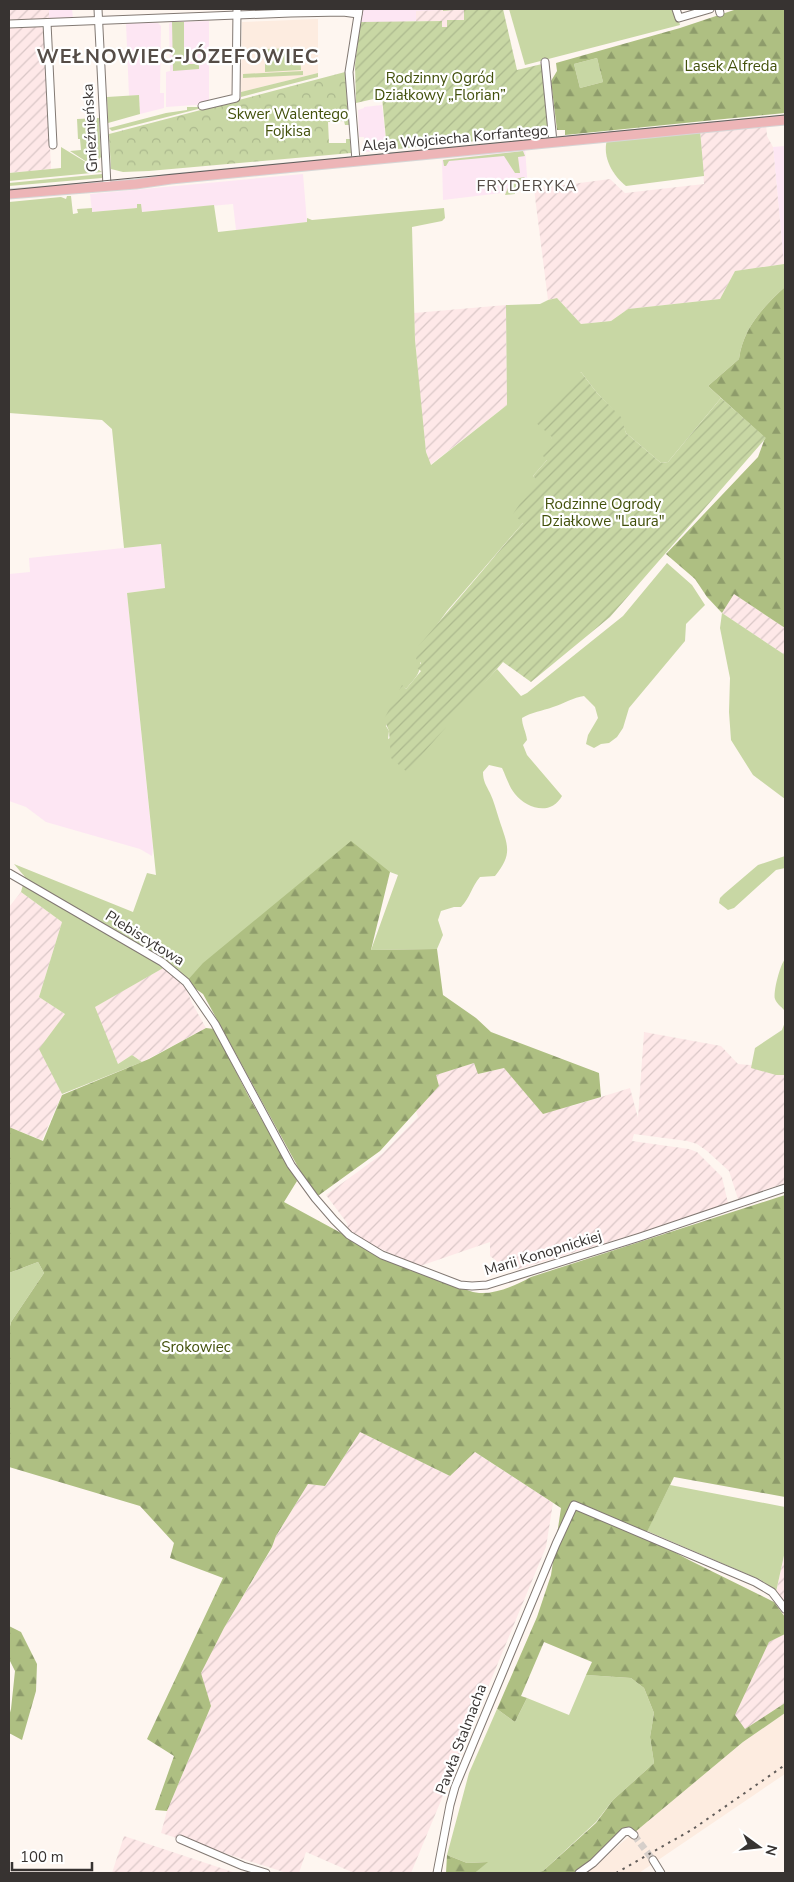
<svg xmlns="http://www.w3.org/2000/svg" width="794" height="1882" font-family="'Nunito Sans',sans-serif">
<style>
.commercial{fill:#fde6f3}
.industrial{fill:url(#industrial-furrows)}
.built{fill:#fdece0}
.grass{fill:#c8d7a4}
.forest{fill:url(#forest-firs);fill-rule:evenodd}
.park{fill:url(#park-crowns)}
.garden{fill:url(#garden-furrows)}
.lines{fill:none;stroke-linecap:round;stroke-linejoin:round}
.minor-tunnel{stroke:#d6cfca;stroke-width:7;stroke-dasharray:7 3.5;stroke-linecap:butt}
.minor-casing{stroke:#827973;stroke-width:9}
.major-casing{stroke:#d7d6d6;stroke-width:11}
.minor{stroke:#fff;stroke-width:7}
.major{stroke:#edb5b7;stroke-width:9}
.tram{stroke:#615c59;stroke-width:1}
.rail{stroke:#615c59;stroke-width:2;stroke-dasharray:2.5 5;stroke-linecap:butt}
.labels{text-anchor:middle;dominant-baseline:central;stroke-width:4.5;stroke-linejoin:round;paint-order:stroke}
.park-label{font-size:15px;fill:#42500b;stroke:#fff}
.street-label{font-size:15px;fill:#373331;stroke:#fff}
.neighbourhood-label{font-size:16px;letter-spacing:1px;fill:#554d47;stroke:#fff}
.district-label{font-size:20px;font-weight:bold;letter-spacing:1px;fill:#554d47;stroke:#fff}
</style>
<defs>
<pattern id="industrial-furrows" width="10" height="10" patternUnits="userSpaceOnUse" patternTransform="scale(1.25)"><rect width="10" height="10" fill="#fee8e8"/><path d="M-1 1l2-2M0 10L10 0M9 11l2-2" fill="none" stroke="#dac7c7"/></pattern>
<pattern id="forest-firs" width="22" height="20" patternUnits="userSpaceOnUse" patternTransform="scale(1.25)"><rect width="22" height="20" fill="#aebf82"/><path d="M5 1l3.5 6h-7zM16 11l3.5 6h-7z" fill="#8e9c6b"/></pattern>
<pattern id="park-crowns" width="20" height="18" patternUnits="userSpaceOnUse" patternTransform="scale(1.25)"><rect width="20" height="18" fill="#c8d7a4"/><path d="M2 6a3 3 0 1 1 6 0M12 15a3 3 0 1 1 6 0" fill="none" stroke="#acb98e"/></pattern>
<pattern id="garden-furrows" width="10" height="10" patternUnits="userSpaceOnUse" patternTransform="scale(1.25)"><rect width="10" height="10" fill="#c8d7a4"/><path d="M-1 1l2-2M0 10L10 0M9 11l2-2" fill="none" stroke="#acb98e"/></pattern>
</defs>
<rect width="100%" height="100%" fill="#fef6f0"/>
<g class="commercial">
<path d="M49,9h23l1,9 -24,1z"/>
<path d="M362,9h81v2h-27v10h-10v1h-46z"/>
<path d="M209,21v83l-43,3v-35l4,-1 -1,-47 2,-2z"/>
<path d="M126,23h32l3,3 -1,67h4v15l-24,6 -1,-19 -10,1z"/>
<path d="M382,105l5,45 -22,2 -1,-15h-5l-1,-27 6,-2v-1z"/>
<path d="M785,146v118h-1l-11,-117z"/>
<path d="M525,148l3,42 -85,10 -1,-40z"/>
<path d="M303,174l4,48 -71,8 -3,-26 -92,8 -1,-8 -3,4 -45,4 -2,-18z"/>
<path d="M161,544l4,44 -38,5 26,255 -1,8 -12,-7 -94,-27 -20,-15 -17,-6v-227l21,-2 -1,-14z"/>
</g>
<g class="industrial">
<path d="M9,9h40v10l-40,1z"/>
<path d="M464,9v11l-17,7h-5v-6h-26v-10z"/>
<path d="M39,26l6,4 6,139 -42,4v-146z"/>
<path d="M766,124l1,12 6,11 11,117 -49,7 -15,28 -92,10 -17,12 -30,3 -24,-26 -9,2 -14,-111 76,-10 15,14 79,-9 -4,-54z"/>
<path d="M506,305l1,100 -77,60 -4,-13 -3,-26 -8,-86 -1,-27z"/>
<path d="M734,594l51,34v27l-63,-42z"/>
<path d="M21,892l41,30 -23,75 26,17 -25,35 22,45 -20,46 -33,-13v-220z"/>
<path d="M165,967l20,19 7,17 14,25 -64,34 -10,-7 -14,9 -24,-57z"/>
<path d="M644,1032l77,14 17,18 47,4v115l-47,16 -9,-28 -22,-20 -10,-7 -10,-3 -53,-7 -2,7 57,8 8,3 25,25 6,26 -86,29 -127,38 -9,-2 -16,-12v-14l-70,24 -53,-23 -19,-13 -1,-7 -21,-28 56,-41 36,-37 -2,-6 23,-25 -4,-11 39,-12 5,11 25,-6 13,15 55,23 58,-18 8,30z"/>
<path d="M360,1432l90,44 25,-24 78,51 -7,44 -135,326h-57l-48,-21 -7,21h-12l-126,-40 6,-22 44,-105 -11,-33 24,-45 48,-80 4,-12 32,-52 17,2z"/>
<path d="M785,1551v66l-11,-15z"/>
<path d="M785,1634v69l-40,26 -11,-14 35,-73z"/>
<path d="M124,1836l112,37h-124z"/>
</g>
<g class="built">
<path d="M318,19v54l-77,19 1,-70z"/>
<path d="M785,1713v61l-146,99h-54l158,-131z"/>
</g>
<g class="grass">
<path d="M509,9h166l5,16 -155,40z"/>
<path d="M172,22h12v26h4l1,16h10v5l-26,2z"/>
<path d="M300,48l1,22 -36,2v-23z"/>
<path d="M597,58l6,24 -23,6 -6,-24z"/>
<path d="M303,71v4l-60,3v-4z"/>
<path d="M318,73v4l-77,20v-5z"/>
<path d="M139,95l1,19 -32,9 -1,-26z"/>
<path d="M187,107h15v1l-90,23 -3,-3 57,-15 21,-3z"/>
<path d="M99,118l2,39 -8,9 -23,-15 11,-1 -1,-11h-2l-1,-20z"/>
<path d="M700,130l4,46 -78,10c-13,-10 -24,-29 -19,-46z"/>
<path d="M61,147l41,25 -93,9v-8l52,-5z"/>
<path d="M523,151l2,5 -7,1 2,16h-5l-11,-17 -55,5 -3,5h-2l-1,-6z"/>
<path d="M102,174v4l-93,8v-3z"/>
<path d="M524,177l4,4 -7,1 1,8 -7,1v3l-10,1 6,-15z"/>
<path d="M67,196h4l2,18 5,-1 -1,-4 15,-1v4l45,-4v-4h4l1,8 72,-7 4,27 89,-10v-4l5,2 132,-12 1,10 -3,3 -30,6 3,113 11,112 5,13 76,-60 -1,-100 34,-1 8,-4 9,-2 24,26 30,-3 17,-12 92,-10 15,-28 49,-7 1,23c-22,20 -42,41 -46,72l-31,27 13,12 -53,64 -7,1 -35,-30 -6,-16 -23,-24 -16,-21 -32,72 -2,16 -14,16 4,3 -6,9 -8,35 -76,88 -29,40c5,20 1,23 -12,38l-4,-3 -16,40 3,5 -1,8 82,-41 27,-29 24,27 6,-3 96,-77 44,-53 25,22 13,20 -19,19 -1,17 -56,67 -6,20 -6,9 -8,6 -8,1 -7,4 -8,-4 2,-9 10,-17 -3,-11 -11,-11c-10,1 -21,8 -31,11 -11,4 -21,5 -31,11 0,8 4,13 5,22l-4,5 4,10 35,41c-11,20 -35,13 -47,-2 -6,-7 -9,-18 -13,-26l-13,-3 -6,7c0,9 3,13 7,21 4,8 6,17 9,26 8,25 15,34 -4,57l-15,1c-8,9 -10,21 -19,30h-7l-13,4 -3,9 5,15 -6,14 -66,1 27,-75 -8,-3 -204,110 -21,-15 -70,40 23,57 14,-9 10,7 -80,32 -23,-45 26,-35 -26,-17 23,-75 -41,-30 4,-15 -11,-13 119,48 14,-39 9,2 -29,-282 38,-5 -4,-44 -37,4 -12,-119 -10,-9 -93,-7v-211l52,-5 5,2z"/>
<path d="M722,613l63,42v144l-32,-24 -22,-35 -2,-28 1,-34 -10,-50z"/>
<path d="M785,856v12l-9,2 -42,38 -6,2 -9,-7 1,-5 4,-4 34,-29z"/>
<path d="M785,959v53c-2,-5 -8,-7 -10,-13 -2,-7 5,-34 10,-40z"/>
<path d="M785,1022v53h-9l-25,-7 4,-20 27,-18z"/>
<path d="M38,1262l6,11 -33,49 -2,9v-58z"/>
<path d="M670,1485l115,22v44l-9,41 -15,-12 -114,-49z"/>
<path d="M586,1675l45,3 13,10 10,25 -4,24 4,26 -41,37 -17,22 -53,49 -9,2h-59l12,-11 -20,1 -20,-8 22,-82 28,-64 18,13 12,-24 42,17z"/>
</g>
<g class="forest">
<path d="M737,9h48v104l-220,22v-5h-8l-6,-49 6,-10 -1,-8 124,-35zM597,58l6,24 -23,6 -6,-24z"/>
<path d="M785,287v341l-51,-34 -12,19 -15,-16 -12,-18 -29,-25 92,-97 7,-19 -57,-52 31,-27c4,-31 24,-52 46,-72z"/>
<path d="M351,841l39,31 -19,78 66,-1 6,46 33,23 15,14 108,41 2,24 -58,17 -39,-46 -26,6 -4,-11 -38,12 3,11 -59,65 -65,47 -112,-204 -17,-12 17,-19z"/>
<path d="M206,1028l8,1 36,70 47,82 -13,21 92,50 84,33c3,2 6,5 10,6 18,7 45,-5 61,-14l254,-82v302l-111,-20 -29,59 44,24 85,42 11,15v17l-16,8 -34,73 10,14 40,-26v10l-42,29 -108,90 -7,-3c-22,6 -32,36 -54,44 -9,3 -30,0 -40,0l9,-2 53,-48 17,-23 41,-37 -4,-26 4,-24 -10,-25 -13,-10 -45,-3 6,-13 -48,-20 -23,54 6,2 -12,24 -18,-13 40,-92 14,-42 10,-67 -86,-56 -25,24 -90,-44 -35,54 -17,-2 -32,52 -4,11 -48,81 -23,45 10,33 -44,105 -12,-1 19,-54 -27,-17 76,-161 -53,-20 4,-15 -34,-37 -131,-39v-136l2,-9 33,-49 -6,-11 -29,11v-146l34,14 19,-46 87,-36z"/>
<path d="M9,1626l12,6 16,32 -1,27 -14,49 -13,-7v-17l2,-7 4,-38 -6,-12z"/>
<path d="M447,1855l20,8 21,-1 -13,11h-29z"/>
</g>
<path class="park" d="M345,72l4,53h-4l-1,-4 -16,1 1,21h17v-4h4l1,14 -202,18 -26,1 -12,-3 -2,-35z"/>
<g class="garden">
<path d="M443,9h60l14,61 25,-6 7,70 -162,16 -5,-53 -26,6 -1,-38 5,-43 82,-1v6h5v-7h17v-11l-21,2z"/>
<path d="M581,372l16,21 24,24 5,16 35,30 7,-1 53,-64 45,40 -156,179 -79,65 -28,-20 -96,110 -16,-14 -2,-27 -5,-12 18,-34 4,4 15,-18 -4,-3 4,-5 -5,-4 2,-8 -2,-2 107,-126 -10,-9 23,-35 -3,-3 14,-16 -6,-6 11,-17 -18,-16z"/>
</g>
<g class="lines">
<path class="minor-tunnel" d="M634,1835l19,25"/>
<g class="minor-casing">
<g id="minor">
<path d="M98,9l9,177"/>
<path d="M676,9l3,9 31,-9"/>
<path d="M719,9l1,4"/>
<path d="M47,23l6,122"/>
<path d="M9,24l282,-11 52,-1 15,2"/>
<path d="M545,62l8,80"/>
<path d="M202,106l34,-8 1,-89"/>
<path d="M356,161l-7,-89 10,-63"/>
<path d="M9,873l153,89 24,20 29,42 76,141 24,33 19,22 15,15 33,20 78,30 12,1 15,-1 153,-48 145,-49"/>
<path d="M180,1839l63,27 23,7"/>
<path d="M653,1860l8,13"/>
<path d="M437,1873l13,-68 5,-18 101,-243 18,-39 181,77 17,10 13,17"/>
<path d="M579,1873l14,-10 31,-31 5,-1 5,4"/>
</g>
</g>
<g class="major-casing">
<path id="major" d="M9,194l127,-10 35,-5 614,-59"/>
</g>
<use href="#minor" class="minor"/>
<use href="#major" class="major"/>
<path class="tram" d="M9,190l776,-75"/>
<path class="rail" d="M616,1873l77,-44 92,-64"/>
</g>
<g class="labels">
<g class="park-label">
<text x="731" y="66">Lasek Alfreda</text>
<text x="440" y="78">Rodzinny Ogród<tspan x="440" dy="17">Działkowy „Florian”</tspan></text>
<text x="288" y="114">Skwer Walentego<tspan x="288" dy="17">Fojkisa</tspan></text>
<text x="603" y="504">Rodzinne Ogrody<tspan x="603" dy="17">Działkowe "Laura"</tspan></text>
<text x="196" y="1347">Srokowiec</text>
</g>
<g class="street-label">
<text transform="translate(90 128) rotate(-93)">Gnieźnieńska</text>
<text transform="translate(455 138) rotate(-5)">Aleja Wojciecha Korfantego</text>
<text transform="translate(145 938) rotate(32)">Plebiscytowa</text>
<text transform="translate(543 1253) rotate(-17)">Marii Konopnickiej</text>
<text transform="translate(461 1739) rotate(-69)">Pawła Stalmacha</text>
</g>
<g class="neighbourhood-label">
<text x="527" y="186">FRYDERYKA</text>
</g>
<g class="district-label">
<text x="178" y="56">WEŁNOWIEC-JÓZEFOWIEC</text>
</g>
</g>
<rect width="794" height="1882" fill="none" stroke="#373331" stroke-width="20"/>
<g transform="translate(759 1847) rotate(105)" stroke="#ffffff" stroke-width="4" paint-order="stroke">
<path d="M0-4L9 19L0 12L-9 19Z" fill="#373331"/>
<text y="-8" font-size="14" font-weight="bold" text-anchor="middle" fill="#373331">N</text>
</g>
<path d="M12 1862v8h80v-8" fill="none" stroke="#373331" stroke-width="2.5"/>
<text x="20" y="1862" font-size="15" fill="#373331" stroke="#ffffff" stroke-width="4" paint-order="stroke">100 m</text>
</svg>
